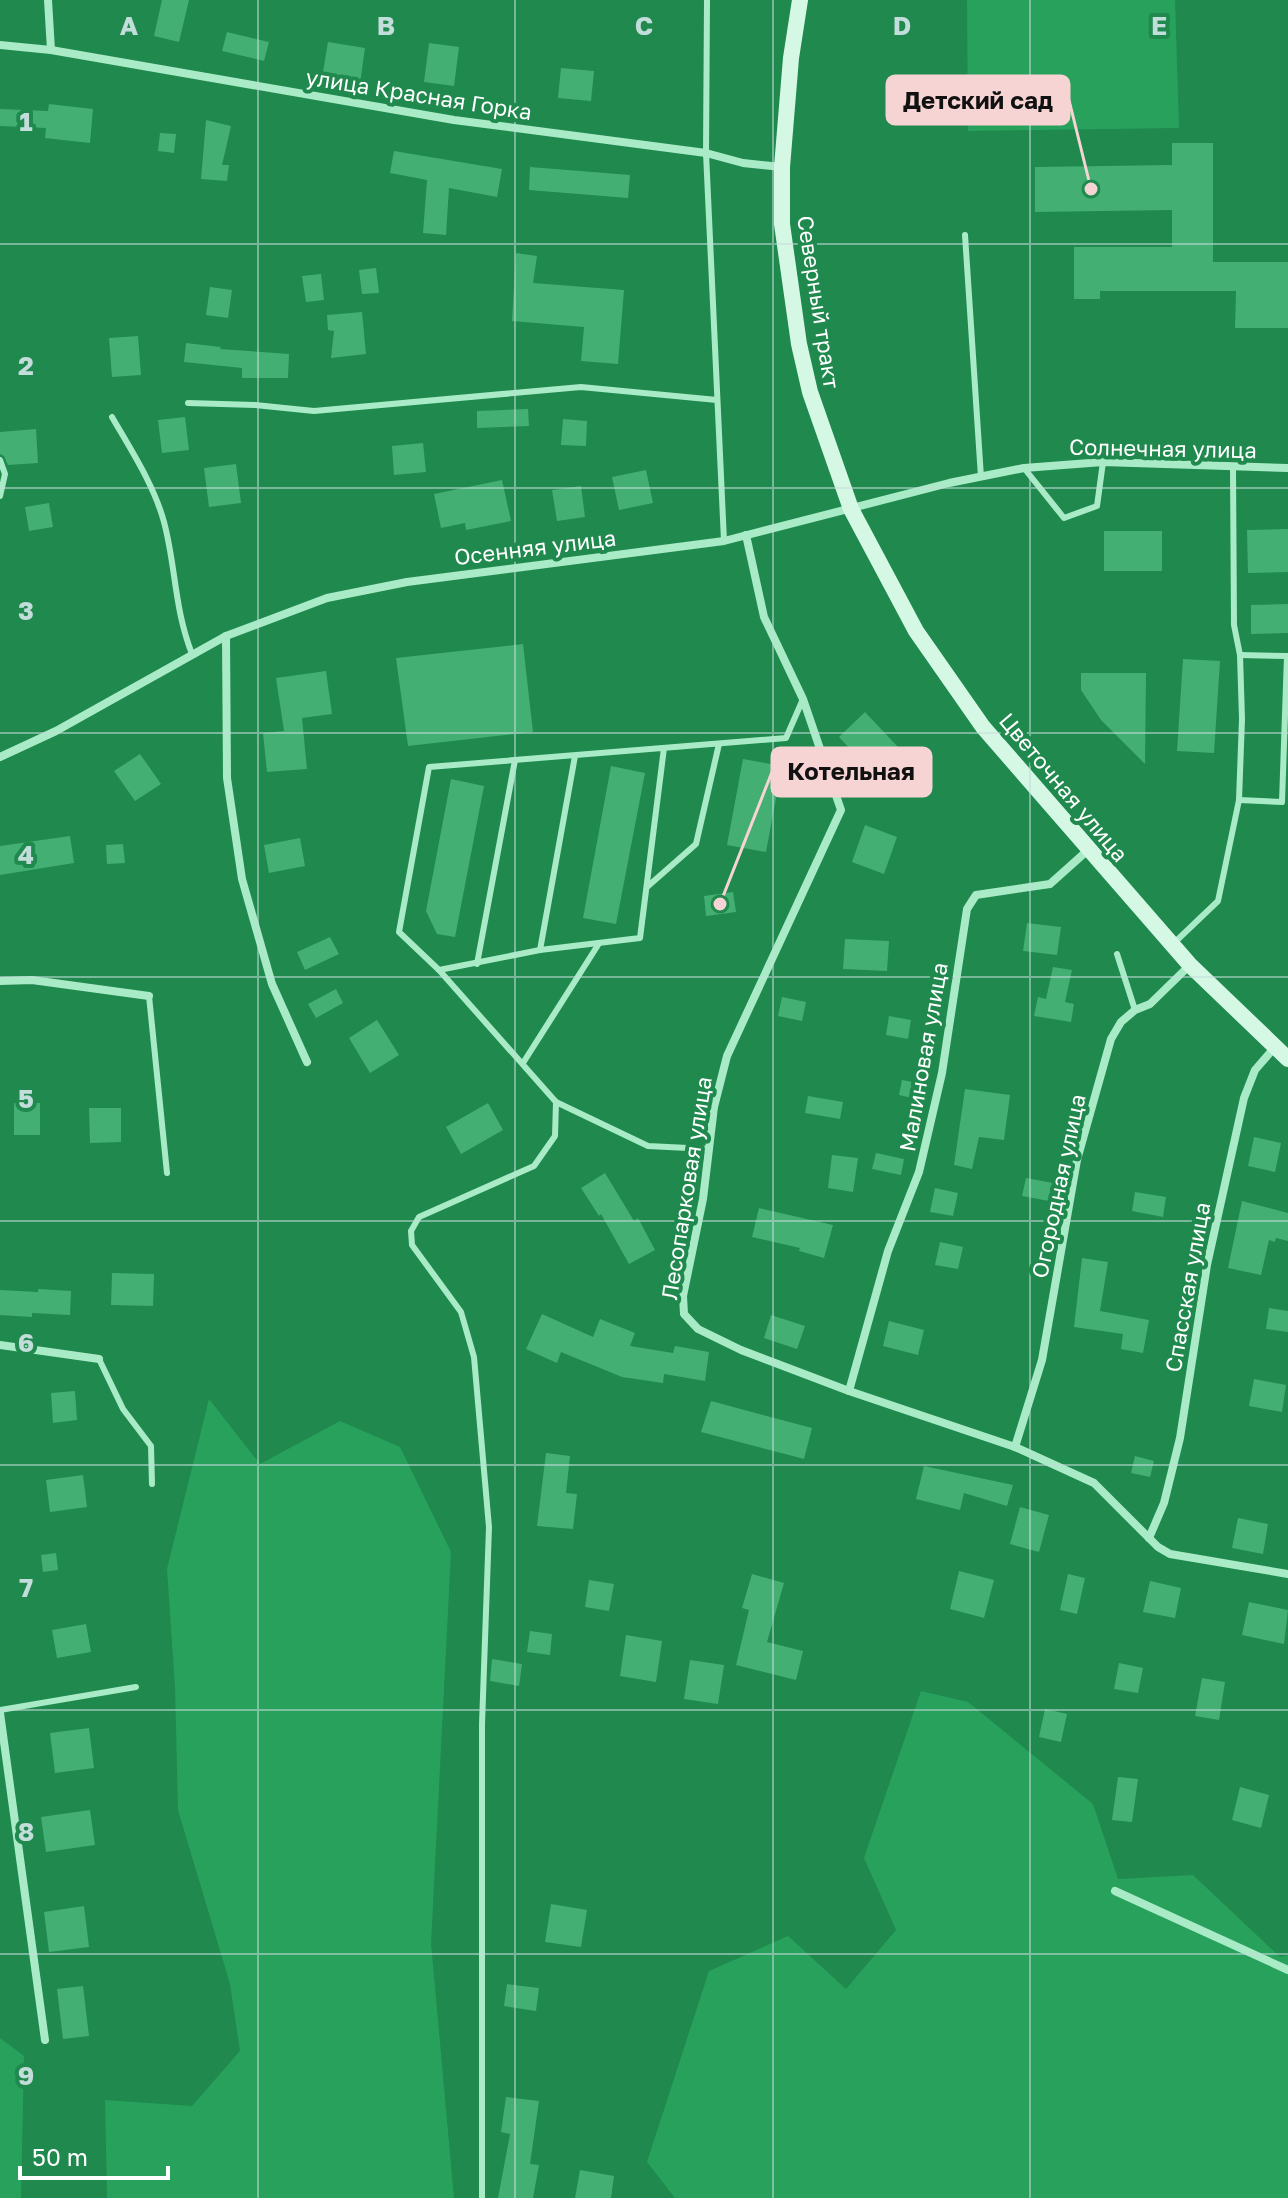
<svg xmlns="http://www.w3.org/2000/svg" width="1288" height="2198" font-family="'Golos Text',sans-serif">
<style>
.green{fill:#28a15d}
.building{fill:#43af73}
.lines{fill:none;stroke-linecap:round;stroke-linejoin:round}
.service{stroke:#a9ebc6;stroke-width:6}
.minor{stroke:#a9ebc6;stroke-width:8}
.secondary{stroke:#d5f8e5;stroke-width:16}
.grid{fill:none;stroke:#c3dddb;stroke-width:2;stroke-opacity:0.55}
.labels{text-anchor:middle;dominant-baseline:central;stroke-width:8;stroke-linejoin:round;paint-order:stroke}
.street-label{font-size:22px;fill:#fff;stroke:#1f894e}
.grid-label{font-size:26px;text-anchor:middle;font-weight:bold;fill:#c3dddb;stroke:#1f894e;stroke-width:8;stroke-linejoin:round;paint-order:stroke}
.leader{fill:none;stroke:#f7d4d4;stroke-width:3}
.callout-dot{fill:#f7d4d4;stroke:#1f894e;stroke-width:3}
.callout{fill:#f7d4d4;stroke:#f7d4d4;stroke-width:3}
.callout-label{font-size:24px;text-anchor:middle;font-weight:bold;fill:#111}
</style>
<rect width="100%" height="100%" fill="#1f894e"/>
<g class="green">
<path d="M967,0h208l4,128 -211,3z"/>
<path d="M209,1399l51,65 80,-43 60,26 51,105 -20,391 23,255h-347l-2,-98 87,6 48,-55 -10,-67 -52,-174 -3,-123 -8,-118z"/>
<path d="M921,1691l47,11 125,102 25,75 75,-4 87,82 8,-2v243h-613l-28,-36 62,-191 79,-35 58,53 50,-59 -32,-72z"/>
<path d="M0,2038l24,18 -3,142h-21z"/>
</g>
<g class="building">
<path d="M162,0h27l-10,42 -25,-6z"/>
<path d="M227,32l42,10 -5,19 -42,-10z"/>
<path d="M328,42l37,6 -5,36 -38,-6z"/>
<path d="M429,43l30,4 -5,39 -30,-4z"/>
<path d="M561,68l33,3 -3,30 -33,-3z"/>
<path d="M49,104l44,5 -3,34 -45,-5 1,-10 -46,-2v-17l48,2z"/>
<path d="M206,120l25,6 -9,39h7l-2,16 -26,-2z"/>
<path d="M160,133l16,1 -2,19 -16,-2z"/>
<path d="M1172,143h41v119h75v66h-53l1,-37h-136v8h-26v-52h98v-37l-137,2v-45l137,-2z"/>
<path d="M394,151l108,18 -5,28 -48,-9 -3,47 -23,-2 4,-53 -37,-7z"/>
<path d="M530,167l100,8 -2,23 -99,-8z"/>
<path d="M516,253l21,3 -4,27 91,7 -6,74 -37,-3 3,-34 -72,-6z"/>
<path d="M376,268l3,25 -17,1 -3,-24z"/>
<path d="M321,274l3,26 -18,2 -4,-26z"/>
<path d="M210,287l22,3 -4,28 -22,-3z"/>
<path d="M362,312l4,42 -35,4 3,-27 -6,-1 -1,-15z"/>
<path d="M138,336l3,39 -29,2 -3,-39z"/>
<path d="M186,343l35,4 -1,2 69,5 -1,24h-46v-10l-58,-6z"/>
<path d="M528,409l1,17 -52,2v-17z"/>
<path d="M185,417l4,33 -27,3 -4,-33z"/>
<path d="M563,419l24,2 -1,25 -25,-1z"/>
<path d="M36,429l2,34 -30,2 -4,-9 -4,-2v-22z"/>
<path d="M423,443l3,29 -32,3 -2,-29z"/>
<path d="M236,464l5,39 -32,4 -5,-39z"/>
<path d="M646,470l7,33 -34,7 -7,-33z"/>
<path d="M502,480l9,41 -45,9 -1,-7 -24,5 -7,-34z"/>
<path d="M581,486l4,31 -28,4 -5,-31z"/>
<path d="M49,503l4,24 -24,4 -4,-24z"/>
<path d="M1288,529v43l-40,1 -1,-43z"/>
<rect x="1104" y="531" width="58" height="40"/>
<path d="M1288,604v29l-37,1v-29z"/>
<path d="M523,644l10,88 -125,14 -12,-88z"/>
<path d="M1183,659l37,2 -6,92 -37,-2z"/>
<path d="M326,671l6,43 -30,4 5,51 -40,3 -4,-39 21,-2 -8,-53z"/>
<path d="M1081,673h65l-1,91 -44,-44 -20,-30z"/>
<path d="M865,712l49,52 -27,25 -48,-52z"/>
<path d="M140,754l21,30 -26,17 -21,-30z"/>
<path d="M743,759l39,7 -16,86 -39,-7z"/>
<path d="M611,766l34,7 -29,151 -33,-6z"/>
<path d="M451,779l33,7 -29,151 -18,-3 -11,-23z"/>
<path d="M865,825l32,12 -13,37 -32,-12z"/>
<path d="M70,836l4,27 -74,12v-29z"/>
<path d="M300,838l5,28 -36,7 -5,-28z"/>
<path d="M123,844l2,19 -18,1 -1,-19z"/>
<path d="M733,892l3,20 -30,4 -2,-20z"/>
<path d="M1027,923l34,4 -4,28 -34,-4z"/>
<path d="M330,937l9,17 -34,16 -8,-18z"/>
<path d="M845,939l44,2 -2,30 -44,-2z"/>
<path d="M1053,967l19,3 -7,32 9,2 -3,18 -37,-6 4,-19 8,2z"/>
<path d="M336,989l7,14 -27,15 -8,-14z"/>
<path d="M782,997l24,5 -4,19 -24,-5z"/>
<path d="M889,1016l22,4 -3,19 -22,-4z"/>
<path d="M377,1020l22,35 -29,18 -21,-35z"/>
<path d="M902,1080l27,5 -3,16 -27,-6z"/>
<path d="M965,1089l45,6 -6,45 -25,-3 -7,32 -18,-4z"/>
<path d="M808,1096l35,6 -3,17 -35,-6z"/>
<rect x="14" y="1103" width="26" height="32"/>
<path d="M488,1103l15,27 -42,24 -15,-27z"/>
<path d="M89,1108h32v34l-31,1z"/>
<path d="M1254,1137l27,6 -6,29 -27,-6z"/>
<path d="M876,1153l28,6 -3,16 -29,-6z"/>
<path d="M832,1155l26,3 -5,34 -25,-4z"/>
<path d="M605,1173l29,48 4,-3 17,32 -26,14 -28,-50 -2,2 -18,-28z"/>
<path d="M1026,1178l27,5 -4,18 -27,-5z"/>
<path d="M935,1188l23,5 -5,23 -23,-4z"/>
<path d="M1135,1192l31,5 -3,20 -31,-6z"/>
<path d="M1242,1201l46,12v28l-12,-3 -1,4 -6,-2 -8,35 -33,-7z"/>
<path d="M759,1208l74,17 -9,33 -25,-7 1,-3 -48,-11z"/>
<path d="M940,1242l23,5 -5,22 -23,-4z"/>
<path d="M1082,1258l26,4 -8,49 49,9 -6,33 -22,-4 2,-15 -49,-7z"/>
<path d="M112,1273l42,1 -1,32 -42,-1z"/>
<path d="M38,1289l33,2 -1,24 -38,-2v4l-32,-2v-25l38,2z"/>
<path d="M1269,1308l19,3v21l-22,-3z"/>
<path d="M542,1314l51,23 7,-18 35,14 -5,13 43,7 2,-7 34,6 -4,29 -41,-7 -1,9 -41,-6 -61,-25 -4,11 -31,-14z"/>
<path d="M771,1315l34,11 -8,23 -33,-11z"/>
<path d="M889,1321l35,9 -6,25 -35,-9z"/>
<path d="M1254,1379l32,6 -4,27 -33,-6z"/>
<path d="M75,1391l2,29 -24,3 -2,-30z"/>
<path d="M711,1401l101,27 -8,31 -103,-27z"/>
<path d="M546,1453l24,3 -4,37 11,1 -4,35 -36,-3z"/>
<path d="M1135,1456l19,5 -4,16 -19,-4z"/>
<path d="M924,1466l89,19 -6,21 -43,-13 -4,17 -44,-11z"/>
<path d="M83,1475l4,32 -37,5 -4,-32z"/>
<path d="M1020,1507l29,8 -10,37 -29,-8z"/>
<path d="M1238,1518l30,6 -5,30 -31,-6z"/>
<path d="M56,1553l2,17 -15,2 -2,-17z"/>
<path d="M959,1571l35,9 -10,38 -34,-9z"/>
<path d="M752,1574l32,9 -17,59 36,9 -7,29 -60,-15 13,-55 -7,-2z"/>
<path d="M1068,1574l17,4 -8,36 -17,-4z"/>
<path d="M589,1580l25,4 -5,27 -24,-4z"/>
<path d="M1150,1581l31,7 -6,30 -32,-6z"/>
<path d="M1249,1602l39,8 -4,34 -42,-9z"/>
<path d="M86,1624l5,28 -34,6 -5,-28z"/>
<path d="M530,1631l22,3 -2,21 -23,-3z"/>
<path d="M626,1635l36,6 -6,41 -36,-6z"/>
<path d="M492,1659l30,5 -3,22 -29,-5z"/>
<path d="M690,1660l34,5 -6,39 -34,-5z"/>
<path d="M1119,1663l24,5 -5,25 -24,-4z"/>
<path d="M1202,1678l23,4 -6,38 -24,-4z"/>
<path d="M1045,1709l22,5 -6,28 -22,-5z"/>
<path d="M89,1728l5,40 -39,5 -5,-40z"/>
<path d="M1118,1777l20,2 -6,43 -20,-2z"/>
<path d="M1240,1787l29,8 -8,33 -29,-8z"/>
<path d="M90,1810l5,35 -49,7 -5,-35z"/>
<path d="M551,1904l36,6 -6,37 -36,-5z"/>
<path d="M84,1906l5,41 -40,5 -5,-40z"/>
<path d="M507,1984l32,4 -3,23 -32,-5z"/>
<path d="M83,1986l6,50 -26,3 -6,-50z"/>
<path d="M506,2097l33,4 -9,63 9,1 -6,33h-35l12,-64 -9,-2z"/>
<path d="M580,2170l34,6 -3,22h-36z"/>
</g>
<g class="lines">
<g class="service">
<path d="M707,0l-1,153 18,388"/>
<path d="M965,235l16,242"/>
<path d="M188,403l67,2 59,6 267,-24 136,13"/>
<path d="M112,417c19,33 42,68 52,105 12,45 10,86 28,132"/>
<path d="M0,460l5,14 -5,22"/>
<path d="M1024,468l40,50 33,-12 6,-44"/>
<path d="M664,748l-24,190 -100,12 -101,20 -40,-38 30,-165 357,-29 17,-39"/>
<path d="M1239,800l43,2 5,-146 -47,-1"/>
<path d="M647,887l49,-43 23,-100"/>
<path d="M1174,943l44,-42 21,-101 3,-81 -2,-64 -6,-30 -1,-157"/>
<path d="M540,950l35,-194"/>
<path d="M1117,954l18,56"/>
<path d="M477,964l38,-204"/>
<path d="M439,970l117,132 92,44 60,3"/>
<path d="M149,996l18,177"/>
<path d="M523,1063l75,-118"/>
<path d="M99,1359l24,50 28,37 1,38"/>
<path d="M0,1710l136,-23"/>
<path d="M482,2198v-474l7,-197 -15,-170 -13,-45 -49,-67 -1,-14 8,-14 115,-51 21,-30 1,-34"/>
</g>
<g class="minor">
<path d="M48,0l3,50"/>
<path d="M0,45l51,5 403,70 252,33 37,10 39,4"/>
<path d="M746,535l18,82 39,82 38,111 -114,246 -13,51 -11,92 -20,97 1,18 14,15 43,21 108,41 166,56 79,36 64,64 12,7 118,20"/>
<path d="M226,636l1,142 15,101 30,105 35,78"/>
<path d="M0,757l56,-26 170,-95 101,-38 80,-16 317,-41 225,-58 75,-15 79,-6 185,6"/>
<path d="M0,981l32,-1 117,16"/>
<path d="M0,1345l99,14"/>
<path d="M849,1391l39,-140 31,-79 23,-99 25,-164 9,-14 74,-11 38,-34"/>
<path d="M1015,1447l27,-87 35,-200 34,-121 10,-17 14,-12 15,-6 40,-39"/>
<path d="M1149,1538l15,-35 16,-65 27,-173 37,-167 11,-28 19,-22"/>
<path d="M0,1713l45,327"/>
<path d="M1115,1891l173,79"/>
</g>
<path class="secondary" d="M800,0l-9,58 -9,109v57l17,120 11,48 41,117 65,122 67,96 207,238 98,94"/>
</g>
<path class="grid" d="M258,0v2198M515,0v2198M773,0v2198M1030,0v2198M0,244h1288M0,488h1288M0,733h1288M0,977h1288M0,1221h1288M0,1465h1288M0,1710h1288M0,1954h1288"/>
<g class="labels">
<g class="street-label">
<text transform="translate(419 94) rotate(9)">улица Красная Горка</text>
<text transform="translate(819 302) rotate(81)">Северный тракт</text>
<text transform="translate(1163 448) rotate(1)">Солнечная улица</text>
<text transform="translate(535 547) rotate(-7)">Осенняя улица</text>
<text transform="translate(1064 787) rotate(50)">Цветочная улица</text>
<text transform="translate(923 1057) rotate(-80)">Малиновая улица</text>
<text transform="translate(1058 1186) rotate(-78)">Огородная улица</text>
<text transform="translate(686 1188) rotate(-81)">Лесопарковая улица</text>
<text transform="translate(1187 1287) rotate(-80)">Спасская улица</text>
</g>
</g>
<g class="grid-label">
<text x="129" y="35">A</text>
<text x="386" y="35">B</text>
<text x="644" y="35">C</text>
<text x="902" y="35">D</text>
<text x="1159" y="35">E</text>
<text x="26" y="131">1</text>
<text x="26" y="375">2</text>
<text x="26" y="620">3</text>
<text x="26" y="864">4</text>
<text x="26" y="1108">5</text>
<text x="26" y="1352">6</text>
<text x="26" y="1597">7</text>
<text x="26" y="1841">8</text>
<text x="26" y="2085">9</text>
</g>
<path class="leader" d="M1091 189L1069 100M720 904L772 772"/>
<g class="callout-dot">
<circle cx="1091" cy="189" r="8"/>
<circle cx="720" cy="904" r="8"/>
</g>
<g class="callout">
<rect x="887" y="76" width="182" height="48" rx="8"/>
<rect x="772" y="748" width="159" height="48" rx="8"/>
</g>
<g class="callout-label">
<text x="978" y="109">Детский сад</text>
<text x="851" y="780">Котельная</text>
</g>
<path d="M20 2166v12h148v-12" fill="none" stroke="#ffffff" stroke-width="4"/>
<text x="32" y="2166" font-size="24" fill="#ffffff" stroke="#1f894e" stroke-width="6" paint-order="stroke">50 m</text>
</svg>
